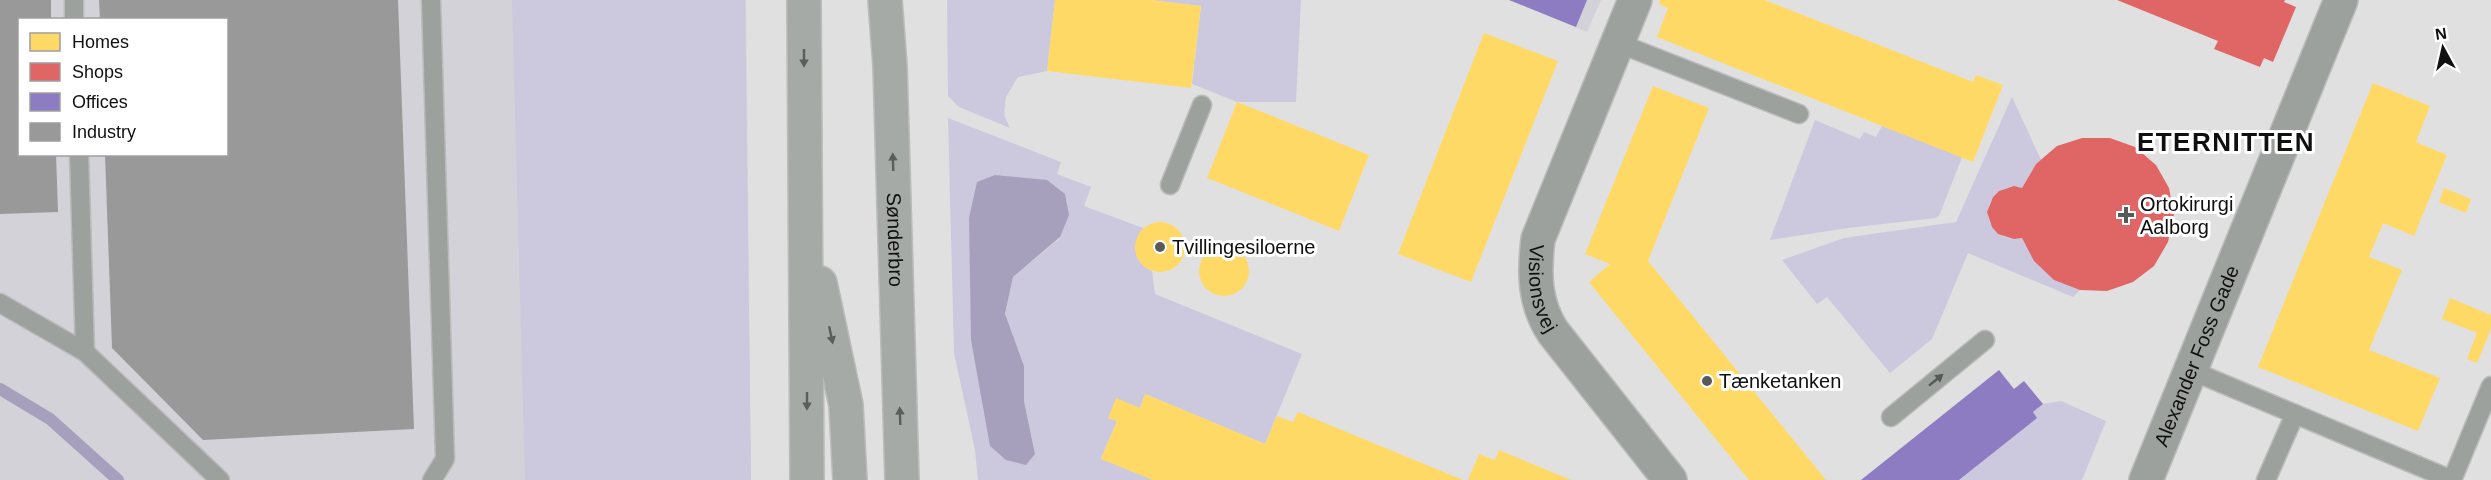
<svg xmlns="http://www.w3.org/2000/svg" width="2491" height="480" font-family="Arial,sans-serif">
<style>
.built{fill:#d4d2d9;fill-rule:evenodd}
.green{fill:#ccc8dd;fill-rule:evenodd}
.water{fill:#a6a0bc}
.homes{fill:#ffd966}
.shops{fill:#e06666}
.offices{fill:#8e7cc3}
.industry{fill:#999}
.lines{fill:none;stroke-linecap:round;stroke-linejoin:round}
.stream{stroke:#a6a0bc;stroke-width:12}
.lane-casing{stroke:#bbbbbc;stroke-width:21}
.street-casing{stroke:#bbbbbc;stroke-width:36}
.secondary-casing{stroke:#bbbbbc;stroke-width:36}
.lane{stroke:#9da19e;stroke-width:18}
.street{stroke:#9da19e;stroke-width:33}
.secondary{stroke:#a6aaa7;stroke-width:33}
.oneway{fill:#5b5d5c}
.oneway2{fill:#565858}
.poi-dot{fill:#59595a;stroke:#fff;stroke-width:2}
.labels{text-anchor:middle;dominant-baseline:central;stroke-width:6;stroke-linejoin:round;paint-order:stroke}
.poi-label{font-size:20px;fill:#101011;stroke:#fff;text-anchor:start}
.street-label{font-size:20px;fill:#101011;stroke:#fff}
.district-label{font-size:26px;font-weight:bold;letter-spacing:1.5px;fill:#101011;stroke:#fff}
</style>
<rect width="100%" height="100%" fill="#e0e0e1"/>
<g class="built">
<path d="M0,0h746l5,480h-751zM20,20h206v134h-206z"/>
<path d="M1509,0h92l-14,32z"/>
</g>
<g class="green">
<path d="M512,0h233l6,480h-226z"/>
<path d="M947,0h108l-8,71 -29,6 -5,8 -7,12 -2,18 6,13 -51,-21 -11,-11z"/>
<path d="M1151,0h150l-5,102h-59l-45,-18 9,-78z"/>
<path d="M2012,97l29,63 -5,4 -14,24c-45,-8 -45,56 0,50 16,30 26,39 58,52l-7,7 -105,-44 -36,86 -42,34 -63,-76 -10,7 -35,-44 62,-22 112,-16z"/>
<path d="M948,118l113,44 -4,12 34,13 -7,19 59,22c-12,16 -10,35 9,43l3,23 147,60 -37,90 -120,-50 -5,14 -32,10 9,3 -16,37 52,22h-175l-3,-30 -21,-97zM969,218l91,20 -47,39 -8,38 19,51v35l11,52 -64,-192z"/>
<path d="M1815,120l45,19 4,-7 12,5 6,-11 80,31 -23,59 -3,2 -88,10 -78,12z"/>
<path d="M2061,401l45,20 -24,59h-123l78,-62 -4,-6 10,-8z"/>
</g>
<path class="water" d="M995,175l52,5 18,14 4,21 -9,22 -47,40 -8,37 19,52v35l11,53 -9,11 -20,-5 -16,-14 -19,-106 -2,-122 8,-36z"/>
<g class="homes">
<path d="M1055,0h96l50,6 -10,82 -144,-17z"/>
<path d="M1660,0h105l208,82 3,-7 27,10 -30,77 -316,-125 11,-29 -9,-4z"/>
<path d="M1484,33l74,28 -87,221 -73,-28z"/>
<path d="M2373,83l57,23 -14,36 31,13 -33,81 -31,-13 -14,34 33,13 -33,80 71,28 -22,53 -160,-64z"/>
<path d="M1653,86l56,22 -61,153 178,219h-77l-160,-198 21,-18 -25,-10z"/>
<path d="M1237,102l132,53 -30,76 -132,-53z"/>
<path d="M2444,188l27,11 -5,14 -27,-11z"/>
<circle cx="1160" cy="247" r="25"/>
<circle cx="1224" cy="271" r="25"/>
<path d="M2450,298l41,17v14l-14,34 -10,-4 10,-26 -35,-14z"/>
<path d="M1145,394l120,50 12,-28 16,6 5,-10 165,68h-310l-52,-21 16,-38 -9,-3 8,-20 24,10z"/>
<path d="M1499,450l72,30h-103l11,-26 16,6z"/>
</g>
<g class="shops">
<path d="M2117,0h168l-1,2 12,5 -23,55 -9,-4 -4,9 -46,-18 4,-8z"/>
<path d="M2082,138h28l25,9 21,18 13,23 5,27 -6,27 -14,24 -21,16 -26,9 -27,-1 -26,-10 -20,-19 -12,-23 -8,1 -16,-5 -6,-7 -5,-15 6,-15 6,-6 15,-5 8,2 14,-24 21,-18z"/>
</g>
<g class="offices">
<path d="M1509,0h78l-11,27z"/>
<path d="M1999,370l15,19 10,-8 19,23 -10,8 4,6 -78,62h-98z"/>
</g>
<g class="industry">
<path d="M0,0h51v20h-31v134h36l2,58 -58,2z"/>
<path d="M99,0h299l16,429 -211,11 -91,-92 -7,-194h121v-134h-126z"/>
</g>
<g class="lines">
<path class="stream" d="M0,389l50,30 68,61"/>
<g class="lane-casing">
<g id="lane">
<path d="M74,0v20"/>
<path d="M431,0l14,459 -13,21"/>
<path d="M1618,43l181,71"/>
<path d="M79,154l6,198"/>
<path d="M1170,185l32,-80"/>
<path d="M0,303l85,49 135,128"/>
<path d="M2190,370l262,110"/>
<path d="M1891,417l94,-77"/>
<path d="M2266,480l29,-66"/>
<path d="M2452,480l39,-94"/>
</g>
</g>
<g class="street-casing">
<g id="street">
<path id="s1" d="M1635,0l-97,239c-4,34 -4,64 15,93l117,148"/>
<path id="s2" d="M2146,480l195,-480"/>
</g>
</g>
<g class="secondary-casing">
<g id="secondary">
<path d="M804,0l3,480"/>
<path id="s3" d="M885,0l5,66 12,414"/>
<path d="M820,283l26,122 4,75"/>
</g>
</g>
<use href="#lane" class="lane"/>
<use href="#street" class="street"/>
<use href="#secondary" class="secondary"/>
</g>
<defs><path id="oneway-solid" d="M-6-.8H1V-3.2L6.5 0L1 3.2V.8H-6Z" transform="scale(1.5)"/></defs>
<g class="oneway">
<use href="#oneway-solid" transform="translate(804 58) rotate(90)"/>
<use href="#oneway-solid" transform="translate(893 162) rotate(-92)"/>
<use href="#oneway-solid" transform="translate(831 335) rotate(78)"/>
<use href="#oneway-solid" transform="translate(807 401) rotate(90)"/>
<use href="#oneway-solid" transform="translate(900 416) rotate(-92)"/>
</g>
<use class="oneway2" href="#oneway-solid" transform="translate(1936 380) rotate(-39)"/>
<g class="poi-dot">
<path d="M2123 206h6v6h6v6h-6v6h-6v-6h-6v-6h6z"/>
<circle cx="1160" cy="247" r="6"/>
<circle cx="1707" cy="381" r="6"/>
</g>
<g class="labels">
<g class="poi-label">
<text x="2140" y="204">Ortokirurgi<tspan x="2140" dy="23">Aalborg</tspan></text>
<text x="1172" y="247">Tvillingesiloerne</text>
<text x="1719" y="381">Tænketanken</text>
</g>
<g class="street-label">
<text stroke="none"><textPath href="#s3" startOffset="240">Sønderbro</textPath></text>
<text stroke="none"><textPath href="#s1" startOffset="308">Visionsvej</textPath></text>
<text stroke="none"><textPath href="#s2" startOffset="134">Alexander Foss Gade</textPath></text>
</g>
<g class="district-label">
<text x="2226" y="142">ETERNITTEN</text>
</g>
</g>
<rect x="18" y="18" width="210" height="138" fill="#ffffff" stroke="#9f9fa0" stroke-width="1.5"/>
<rect x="30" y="33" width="30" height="18" fill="#ffd966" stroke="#9f9fa0" stroke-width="1.5"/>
<text x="72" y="48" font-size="18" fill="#101011">Homes</text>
<rect x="30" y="63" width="30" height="18" fill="#e06666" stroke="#9f9fa0" stroke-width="1.5"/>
<text x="72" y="78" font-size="18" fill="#101011">Shops</text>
<rect x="30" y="93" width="30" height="18" fill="#8e7cc3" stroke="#9f9fa0" stroke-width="1.5"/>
<text x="72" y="108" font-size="18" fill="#101011">Offices</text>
<rect x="30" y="123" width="30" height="18" fill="#999999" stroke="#9f9fa0" stroke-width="1.5"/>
<text x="72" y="138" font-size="18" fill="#101011">Industry</text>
<g transform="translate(2443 48) rotate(352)" stroke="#ffffff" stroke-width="4.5" paint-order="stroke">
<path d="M0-4.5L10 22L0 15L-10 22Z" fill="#101011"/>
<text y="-9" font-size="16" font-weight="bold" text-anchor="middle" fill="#101011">N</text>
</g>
</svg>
